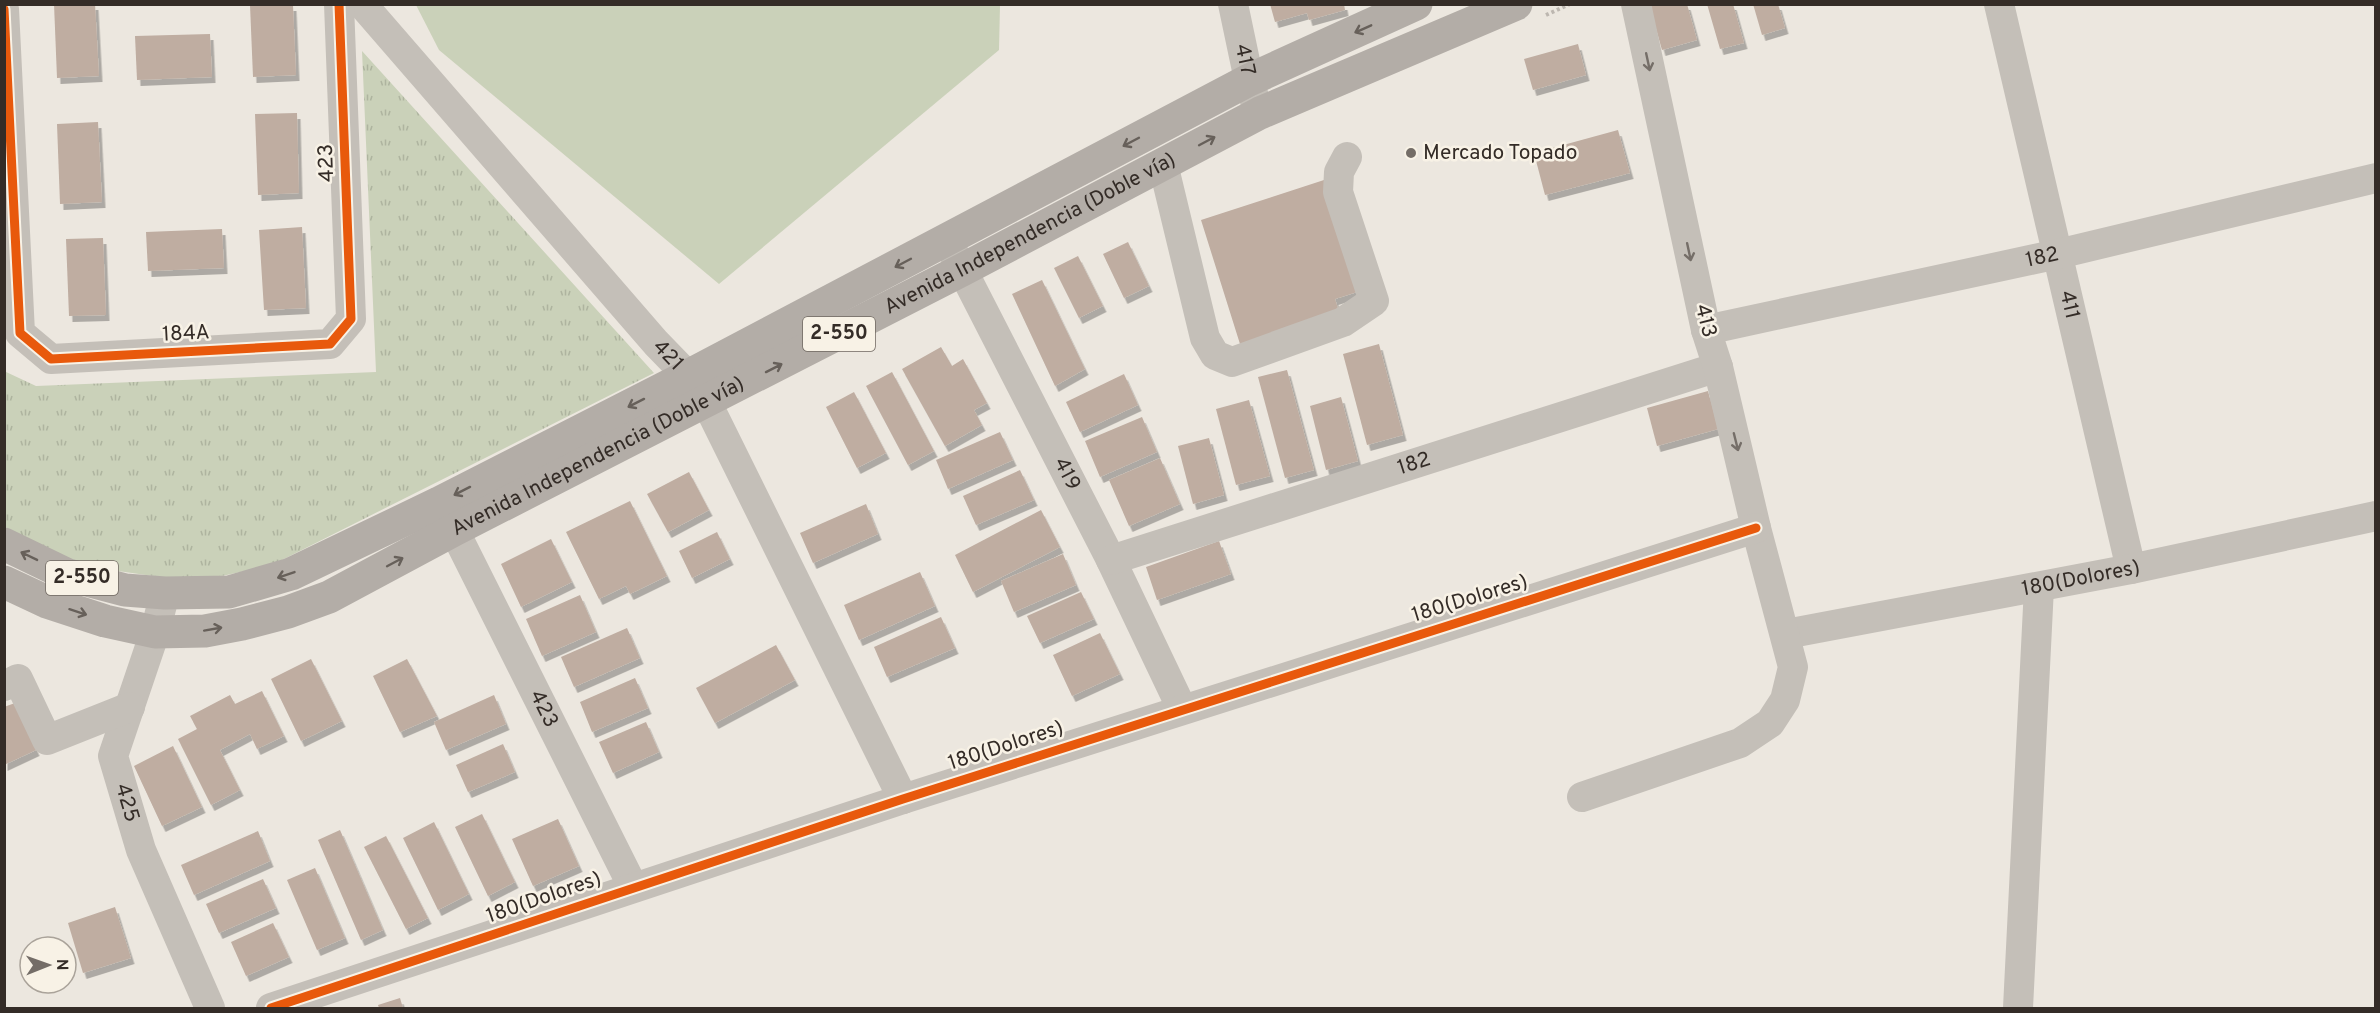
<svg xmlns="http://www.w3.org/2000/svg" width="2380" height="1013" font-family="Overpass,sans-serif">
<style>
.grass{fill:url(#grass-tufts)}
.pitch{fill:#cad1b9}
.building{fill:#bfada1;filter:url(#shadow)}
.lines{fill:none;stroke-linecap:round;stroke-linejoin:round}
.path{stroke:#bdb7b0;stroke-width:4;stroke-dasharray:3 3;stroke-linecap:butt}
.minor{stroke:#c4bfb8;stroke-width:30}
.major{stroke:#b3ada7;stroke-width:33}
.cycleway-casing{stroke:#f8f2e6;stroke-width:13}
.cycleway{stroke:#e8590c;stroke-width:9}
.oneway{stroke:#67605a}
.oneway2{stroke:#756e68}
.poi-dot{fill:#746d67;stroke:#f8f2e6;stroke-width:2}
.labels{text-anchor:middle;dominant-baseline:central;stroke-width:5;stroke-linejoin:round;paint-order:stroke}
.shield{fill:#f8f2e6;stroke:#6f6760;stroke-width:1.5}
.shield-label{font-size:20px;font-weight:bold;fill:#342c27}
.street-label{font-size:21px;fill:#342c27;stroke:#f8f2e6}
.poi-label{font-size:21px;fill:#342c27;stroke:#f8f2e6;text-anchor:start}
</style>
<defs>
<pattern id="grass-tufts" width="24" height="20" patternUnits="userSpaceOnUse" patternTransform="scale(1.5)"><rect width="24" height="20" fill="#cad1b9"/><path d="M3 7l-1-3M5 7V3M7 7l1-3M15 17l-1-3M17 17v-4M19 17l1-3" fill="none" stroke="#aeb49f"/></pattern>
<filter id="shadow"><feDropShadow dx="3.5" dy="6" stdDeviation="0" flood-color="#0004"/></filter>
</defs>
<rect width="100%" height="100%" fill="#ece7df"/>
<path class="grass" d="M362,51l292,322 -382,192 -77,17 -112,-16 -78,-39 -1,-156 32,15 340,-14z"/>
<path class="pitch" d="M416,5h584l-1,45 -280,234 -280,-234z"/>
<g class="building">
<path d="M54,4h41l4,72 -42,2z"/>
<path d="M1270,4h74l1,6 -36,10 -2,-7 -32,9z"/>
<path d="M1649,4h38l10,36 -35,10z"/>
<path d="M1707,4h26l11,39 -24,6z"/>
<path d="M1753,4h25l7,24 -23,7z"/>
<path d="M250,5h43l3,70 -43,2z"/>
<path d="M210,34l2,43 -75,3 -2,-44z"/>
<path d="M1578,44l8,31 -53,15 -9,-31z"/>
<path d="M297,113l2,80 -41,2 -3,-81z"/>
<path d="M98,122l4,80 -42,2 -3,-80z"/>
<path d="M1618,130l12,43 -85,22 -11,-42z"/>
<path d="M1324,180l36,111 -25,8 4,13 -99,32 -39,-124z"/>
<path d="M302,227l4,81 -42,2 -5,-80z"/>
<path d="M222,229l2,39 -76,3 -2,-39z"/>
<path d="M103,238l3,77 -37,1 -3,-77z"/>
<path d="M1128,242l21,44 -25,12 -21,-44z"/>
<path d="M1078,256l25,50 -24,12 -25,-50z"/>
<path d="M1042,280l43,89 -30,17 -43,-92z"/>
<path d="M1379,344l24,91 -36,10 -24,-91z"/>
<path d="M941,347l11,19 11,-7 24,44 -13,7 8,15 -37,21 -43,-77z"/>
<path d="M1287,370l27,100 -29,8 -27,-101z"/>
<path d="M892,372l42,79 -26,14 -42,-79z"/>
<path d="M1124,374l14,31 -58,27 -14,-30z"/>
<path d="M1708,391l10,38 -61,17 -10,-38z"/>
<path d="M854,392l32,61 -29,15 -31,-61z"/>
<path d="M1341,397l17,64 -32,9 -16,-64z"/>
<path d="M1249,400l21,76 -34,9 -20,-76z"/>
<path d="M1142,417l15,35 -57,25 -15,-36z"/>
<path d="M1000,432l13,28 -65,29 -12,-29z"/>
<path d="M1209,438l15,57 -31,9 -15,-58z"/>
<path d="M1160,458l20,46 -51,22 -20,-46z"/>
<path d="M1020,470l14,30 -58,25 -13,-29z"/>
<path d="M689,472l20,38 -41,22 -21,-38z"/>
<path d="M630,501l37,75 -37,18 -4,-8 -27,13 -33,-67z"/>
<path d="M866,504l12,30 -65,29 -13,-30z"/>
<path d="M1041,510l19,37 -87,45 -18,-37z"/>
<path d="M717,532l13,27 -38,19 -13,-27z"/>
<path d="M551,539l21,43 -51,25 -20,-43z"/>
<path d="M1219,541l12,33 -74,26 -11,-33z"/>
<path d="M1063,554l13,31 -62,27 -13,-31z"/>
<path d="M920,572l15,34 -76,34 -15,-35z"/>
<path d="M1081,592l13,27 -54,24 -13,-27z"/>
<path d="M580,595l16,37 -54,24 -16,-37z"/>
<path d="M941,617l14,31 -68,29 -13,-30z"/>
<path d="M627,628l13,30 -66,29 -13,-30z"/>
<path d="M1100,633l20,41 -48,22 -19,-41z"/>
<path d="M776,645l19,35 -80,43 -19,-35z"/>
<path d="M311,659l31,62 -41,20 -30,-62z"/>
<path d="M407,659l30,57 -37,16 -27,-56z"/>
<path d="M635,678l13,30 -56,24 -12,-30z"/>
<path d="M262,691l22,45 -27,13 -7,-15 -30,16 20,40 -29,15 -33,-66 19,-10 -7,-13 40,-21 5,9z"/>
<path d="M494,695l12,29 -60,26 -12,-28z"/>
<path d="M15,703l21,47 -32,15v-58z"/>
<path d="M646,722l13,30 -46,21 -14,-31z"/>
<path d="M503,744l12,28 -47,20 -12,-27z"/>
<path d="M173,746l29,61 -40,19 -28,-60z"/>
<path d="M482,814l33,68 -27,14 -33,-69z"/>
<path d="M558,819l21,47 -46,20 -21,-47z"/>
<path d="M434,822l35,72 -31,16 -35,-72z"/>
<path d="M340,830l43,100 -22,10 -43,-100z"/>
<path d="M258,831l12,30 -76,34 -13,-30z"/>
<path d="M386,836l42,82 -22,11 -42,-82z"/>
<path d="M315,868l30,70 -28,12 -30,-70z"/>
<path d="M263,879l13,29 -57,25 -13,-29z"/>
<path d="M115,907l16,51 -48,15 -15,-50z"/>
<path d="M273,923l16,34 -43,19 -15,-34z"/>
<path d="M400,998l3,10h-24l-1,-3z"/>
</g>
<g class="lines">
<path class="path" d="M1546,15l24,-11"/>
<g class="minor">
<path id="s1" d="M362,4l294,339 32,33 19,27 196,396"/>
<path id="s2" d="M1233,4l16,76 7,24"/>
<path id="s3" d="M1999,4l132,565"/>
<path d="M4,9l16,324 31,26 279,-15 21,-25 -12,-315"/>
<path d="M1163,164l42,174 10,17 17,7 111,-40 31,-21 -36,-109 1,-20 8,-15"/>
<path id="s4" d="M951,248l160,312 71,149"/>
<path id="s5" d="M1706,330l352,-76 318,-76"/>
<path id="s6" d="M454,530l179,357"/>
<path id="s7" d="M1111,560l607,-193"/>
<path id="s8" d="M165,593l-10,39 -42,124 28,94 69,158"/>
<path id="s9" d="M1786,634l345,-65 245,-53"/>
<path d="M4,686l14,-7 29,61 83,-33"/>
<path d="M1582,797l158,-54 30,-20 15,-23 8,-33 -37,-139 -38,-161 -12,-37 -70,-326"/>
<path d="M271,1008l632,-209 853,-271"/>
<path d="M2018,1008l21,-421"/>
</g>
<g class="major">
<path d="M4,544l64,31 57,15 40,3 64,-1 62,-18 148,-71 249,-127 561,-296 167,-76"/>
<path id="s10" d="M4,582l43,20 58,19 50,11 50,-1 37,-7 46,-12 41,-15 125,-67 508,-260 298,-157 256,-109"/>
</g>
<g class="cycleway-casing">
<g id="cycleway">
<path d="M4,9l16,324 31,26 279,-15 21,-25 -12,-315"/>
<path d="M271,1008l632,-209 853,-271"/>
</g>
</g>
<use href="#cycleway" class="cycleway"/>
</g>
<defs><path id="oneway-shaft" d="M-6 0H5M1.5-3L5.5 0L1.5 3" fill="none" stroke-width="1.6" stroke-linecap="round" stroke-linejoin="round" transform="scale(1.5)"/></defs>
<g class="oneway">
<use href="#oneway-shaft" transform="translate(1363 29) rotate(156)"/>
<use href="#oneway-shaft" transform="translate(1207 141) rotate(-28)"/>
<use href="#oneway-shaft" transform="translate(1131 142) rotate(152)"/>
<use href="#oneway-shaft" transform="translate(903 263) rotate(152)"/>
<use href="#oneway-shaft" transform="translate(774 368) rotate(-27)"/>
<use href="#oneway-shaft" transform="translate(636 403) rotate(153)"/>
<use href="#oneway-shaft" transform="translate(462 491) rotate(153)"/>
<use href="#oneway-shaft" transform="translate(29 556) rotate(-154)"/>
<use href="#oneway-shaft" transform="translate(395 562) rotate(-28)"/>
<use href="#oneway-shaft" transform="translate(286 575) rotate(161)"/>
<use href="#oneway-shaft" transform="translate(78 612) rotate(18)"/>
<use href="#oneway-shaft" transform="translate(213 629) rotate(-10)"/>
</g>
<g class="oneway2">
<use href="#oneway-shaft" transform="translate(1648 62) rotate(78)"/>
<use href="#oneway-shaft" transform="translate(1689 252) rotate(78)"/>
<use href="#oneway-shaft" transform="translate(1736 442) rotate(76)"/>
</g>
<circle class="poi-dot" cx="1411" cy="153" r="6"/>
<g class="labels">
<g class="shield">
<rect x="803" y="317" width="72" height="34" rx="4.5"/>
<rect x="46" y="561" width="72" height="34" rx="4.5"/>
</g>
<g class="shield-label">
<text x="839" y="334">2-550</text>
<text x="82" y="578">2-550</text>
</g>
<g class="street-label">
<text stroke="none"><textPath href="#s2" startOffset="57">417</textPath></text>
<text transform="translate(327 163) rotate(-92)">423</text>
<text stroke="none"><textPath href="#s10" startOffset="1128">Avenida Independencia (Doble vía)</textPath></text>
<text stroke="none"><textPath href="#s5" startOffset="344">182</textPath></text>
<text stroke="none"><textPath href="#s3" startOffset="309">411</textPath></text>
<text transform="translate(1705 321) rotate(76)">413</text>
<text transform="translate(186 334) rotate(-3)">184A</text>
<text stroke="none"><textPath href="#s1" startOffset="466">421</textPath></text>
<text stroke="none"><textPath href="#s10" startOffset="642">Avenida Independencia (Doble vía)</textPath></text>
<text stroke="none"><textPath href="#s7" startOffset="318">182</textPath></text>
<text stroke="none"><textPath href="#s4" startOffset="254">419</textPath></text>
<text stroke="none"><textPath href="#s9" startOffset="300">180(Dolores)</textPath></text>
<text transform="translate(1470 599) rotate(-17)">180(Dolores)</text>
<text stroke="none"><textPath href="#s6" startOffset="200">423</textPath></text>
<text transform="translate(1006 746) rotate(-18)">180(Dolores)</text>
<text stroke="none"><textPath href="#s8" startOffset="220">425</textPath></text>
<text transform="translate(544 898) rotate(-19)">180(Dolores)</text>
</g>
<g class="poi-label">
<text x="1423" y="153">Mercado Topado</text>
</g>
</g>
<rect width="2380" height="1013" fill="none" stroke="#342c27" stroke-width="12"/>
<g transform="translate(48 965) rotate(89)"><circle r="28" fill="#f8f2e6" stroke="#aaa39a" stroke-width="1.5"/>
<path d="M0-4.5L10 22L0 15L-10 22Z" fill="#746d67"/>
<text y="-9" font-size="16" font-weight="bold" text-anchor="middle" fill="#342c27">N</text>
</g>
</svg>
